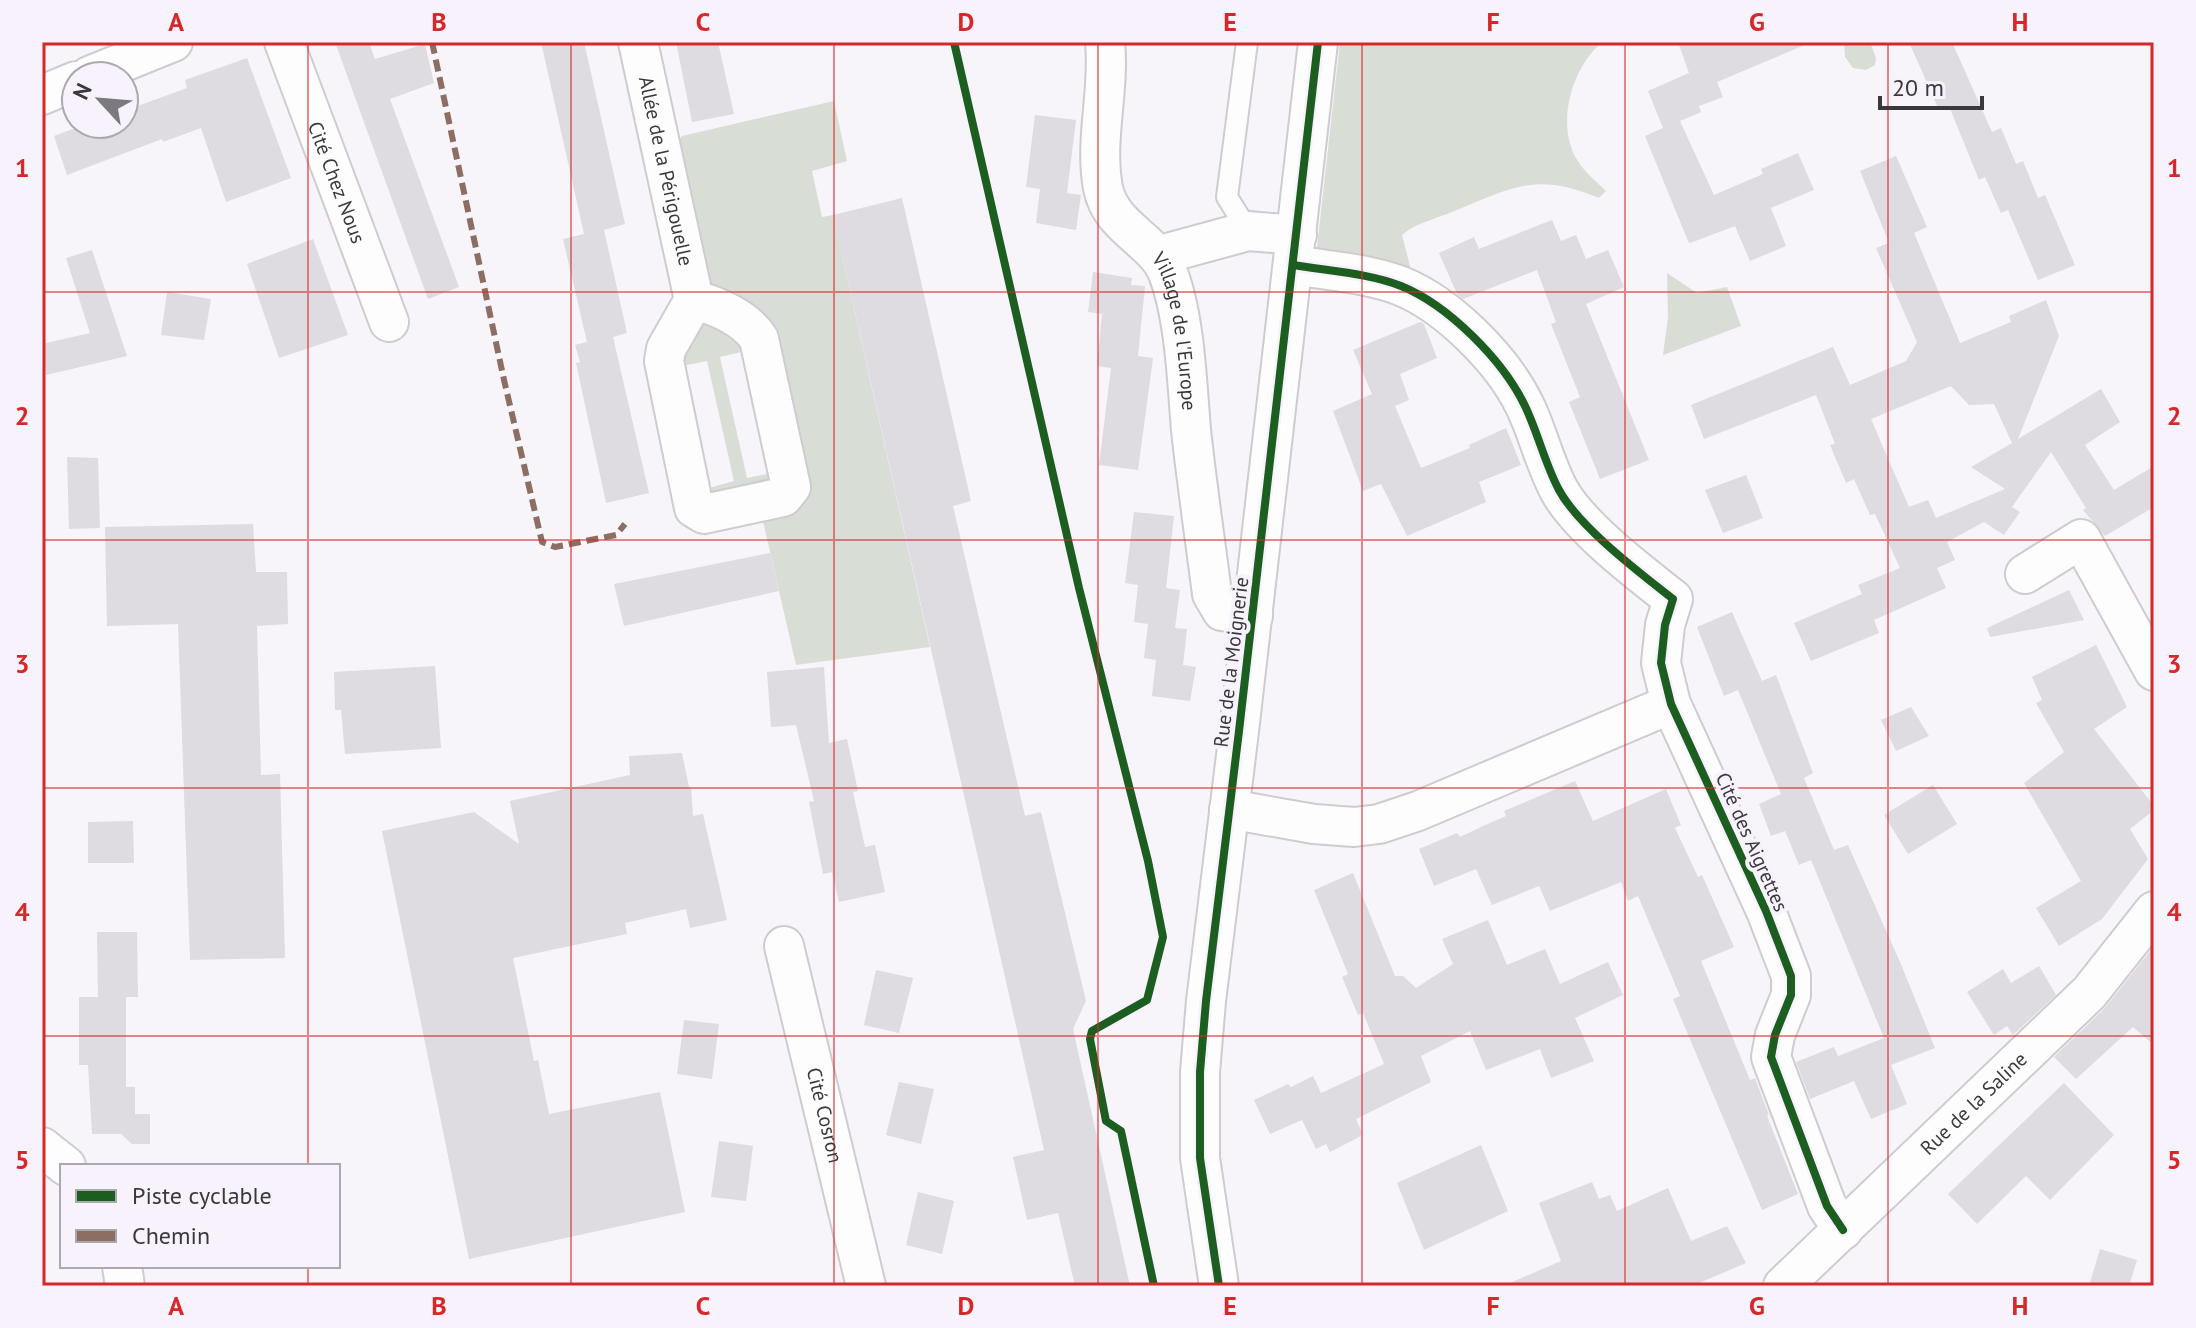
<svg xmlns="http://www.w3.org/2000/svg" width="2196" height="1328" font-family="'PT Sans',sans-serif">
<style>
.green{fill:#d8ded5}
.building{fill:#dedce0;fill-rule:evenodd}
.lines{fill:none;stroke-linecap:round;stroke-linejoin:round}
.service-casing{stroke:#ceccd0;stroke-width:24}
.minor-casing{stroke:#ceccd0;stroke-width:42}
.service{stroke:#fefdfe;stroke-width:20}
.minor{stroke:#fefdfe;stroke-width:38}
.quiet{stroke:#8d6e63;stroke-width:6;stroke-dasharray:12 6;stroke-linecap:butt}
.cycleway-casing{stroke:#f8f2fc;stroke-width:13}
.cycleway{stroke:#1b5e20;stroke-width:8}
.grid{fill:none;stroke:#d62828;stroke-width:2;stroke-opacity:0.55}
.labels{text-anchor:middle;dominant-baseline:central;stroke-width:8;stroke-linejoin:round;paint-order:stroke}
.street-label{font-size:20px;fill:#3a383c;stroke:#f8f2fc}
.neatline{fill:none;stroke:#d62828;stroke-width:3}
.grid-label{font-size:26px;text-anchor:middle;font-weight:bold;fill:#d62828}
</style>
<rect width="100%" height="100%" fill="#f7f4fa"/>
<g class="green">
<path d="M1340,42h262c-30,26 -46,80 -26,116 7,13 20,23 30,33l-7,7c-64,-27 -87,-10 -147,14 -17,7 -36,11 -50,23l9,35 -95,-14z"/>
<path d="M1844,42h26l6,16 -1,7 -9,5 -13,-2 -8,-11z"/>
<path d="M834,101l13,60 -35,10 10,46 11,-2 97,432 -134,18 -34,-148 46,-27 -35,-164 -72,-46 -27,-133 8,-11z"/>
<path d="M1667,273l30,20 30,-6 14,39 -78,29 5,-38z"/>
<path d="M709,317l33,19 3,15 -25,6 27,121 25,-5 1,8 -61,15 -3,-8 25,-7 -27,-120 -25,5 -3,-14 15,-32z"/>
</g>
<g class="building">
<path d="M335,42h34l6,17 50,-15 9,39 -44,16 69,188 -31,12z"/>
<path d="M541,42h43l41,182 -21,6 23,103 -14,4 36,156 -43,10 -30,-140 4,-1 -5,-17 12,-3 -24,-103 21,-5z"/>
<path d="M676,42h42l16,72 -42,8z"/>
<path d="M1678,42h134l-95,40 6,15 -24,9 2,6 -21,9 34,74 49,-21 -2,-5 37,-16 16,37 -43,18 15,38 -36,15 -15,-35 -45,17 -2,-2 -43,-105 18,-8 -15,-37 41,-18z"/>
<path d="M1909,42h43l40,90 9,-4 15,36 7,-3 15,37 7,-3 30,70 -37,15 -30,-70 -7,3 -16,-36 -6,3 -30,-74 -10,4z"/>
<path d="M247,58l44,120 -65,24 -25,-74 -38,14 -1,-3 -95,36 -13,-39 32,-12h38v-13l63,-23 -2,-8z"/>
<path d="M1035,115l41,5 -9,73 14,2 -5,35 -40,-7 4,-34 -14,-2z"/>
<path d="M1896,156l31,71 -13,6 46,110 51,-21 -2,-6 37,-16 13,36 -41,103 83,-50 19,33 -35,23 29,45 40,-24v41l-49,29 -22,-26 3,-2 -35,-56 -39,55 8,5 -16,23 -20,-13 -37,20 8,18 -18,8 9,20 -72,32 5,13 -68,28 -17,-38 68,-29 -4,-9 42,-17 -25,-54 -5,1 -16,-36 -8,4 -16,-38 5,-1 -19,-49 -112,44 -13,-34 142,-58 17,38 56,-24 11,-19 -41,-94 13,-5 -29,-72zM1951,386l18,19 25,-1 18,39 -41,24 34,22 -69,29 -8,-18 -19,7 -38,-88z"/>
<path d="M902,198l69,303 -18,5 72,310 16,-4 45,189 -13,28 57,257h-55l-17,-73 -31,7 -14,-63 31,-7 -211,-935z"/>
<path d="M1552,220l9,21 15,-6 10,24 22,-9 16,37 -38,17 63,156 -49,19 -31,-77 11,-5 -29,-73 5,-2 -19,-52 -74,29 -6,-5 -18,-41 35,-16 5,12z"/>
<path d="M313,239l35,96 -69,23 -32,-94z"/>
<path d="M92,250l35,106 -81,19 -4,-31 48,-11 -24,-75z"/>
<path d="M1093,272l39,6 -1,7 14,1 -7,70 15,2 -15,112 -39,-5 12,-97 -14,-2 5,-52 -14,-2z"/>
<path d="M167,292l44,7 -7,41 -43,-5z"/>
<path d="M1420,322l4,2 13,34 -37,16 9,26 -14,6 26,62 49,-20 -1,-3 37,-17 15,37 -42,17 7,20 -79,34 -26,-52 -18,7 -30,-80 39,-17 -19,-44z"/>
<path d="M67,457l31,1 2,70 -31,1z"/>
<path d="M1746,475l17,43 -40,15 -18,-43z"/>
<path d="M1134,512l40,4 -8,72 14,2 -5,38 12,1 -4,36 13,2 -6,34 -38,-5 4,-36 -12,-2 4,-34 -14,-2 4,-37 -13,-2z"/>
<path d="M253,524l3,48h31l1,52 -31,2 4,149 19,-1 5,184 -95,2 -12,-336 -71,2 -2,-99z"/>
<path d="M770,553l9,38 -155,35 -10,-42z"/>
<path d="M2069,590l15,30 -94,17 -3,-9z"/>
<path d="M1732,612l30,69 14,-6 37,98 -9,5 30,72 14,-5 52,117 35,86 -44,17 16,39 -36,15 -17,-38 -44,18 -14,-37 38,-15 4,9 46,-18 -73,-178 -12,5 -14,-34 -14,5 -12,-32 22,-10 -43,-104 -14,6 -27,-69z"/>
<path d="M2096,645l31,62 -33,22 60,77v4l-24,19 18,30 -46,60 -43,27 -23,-38 45,-27 -57,-98 40,-31 -28,-49 6,-3 -10,-23z"/>
<path d="M435,666l6,82 -96,6 -4,-44h-6l-1,-38z"/>
<path d="M824,667l5,76 18,-4 11,52 -5,1 12,55 10,-2 10,47 -46,10 -7,-30 -9,2 -14,-72 5,-1 -18,-76 -25,2 -4,-55z"/>
<path d="M1911,707l18,29 -33,15 -15,-31z"/>
<path d="M682,753l7,34h2l2,29 10,-2 24,106 -37,8 -4,-19 -61,14 2,11 -114,24 21,103 4,-1 11,54 111,-22 25,120 -216,47 -87,-428 92,-19 45,32 -9,-43 120,-26 -1,-19z"/>
<path d="M1575,781l18,40 73,-32 15,36 -6,3 23,49 4,-2 32,72 -33,14 49,119 5,-2 14,37 -2,1 31,78 -36,16 -89,-211 7,-3 -42,-100 -10,5 -7,-19 -71,29 -11,-25 -47,19 -16,-36 -42,17 -15,-37 38,-16 3,4 21,-10 25,-11 -2,-5z"/>
<path d="M1933,785l24,39 -49,30 -24,-39z"/>
<path d="M133,821l1,42h-46v-41z"/>
<path d="M1353,873l42,103h8l13,12 37,-24 -11,-25 46,-19 19,45 38,-16 15,35 48,-22 15,33 -48,23 19,43 -43,17 -11,-29 -54,21 -16,-39 -49,25 10,26 -75,37 7,16 -33,17 -4,-8 -10,5 -14,-29 -32,14 -16,-34 34,-16 3,3 22,-11 8,17 63,-29 -21,-51 -5,2 -16,-38 6,-3 -34,-84z"/>
<path d="M97,932h40l1,65h-12v90h9v27h15v30h-18l-11,-10h-29l-4,-69h-9v-68h19z"/>
<path d="M2154,946v99l-21,-18 -57,52 -22,-22 50,-48z"/>
<path d="M2039,966l17,29 -43,40 -6,-9 -13,9 -27,-43 36,-23 8,14z"/>
<path d="M876,970l37,8 -14,55 -35,-8z"/>
<path d="M684,1020l35,4 -7,55 -35,-5z"/>
<path d="M899,1082l35,7 -13,55 -35,-9z"/>
<path d="M2064,1083l50,52 -64,65 -24,-24 -49,48 -29,-30z"/>
<path d="M719,1141l34,5 -7,55 -35,-4z"/>
<path d="M1481,1145l27,66 -84,39 -27,-67z"/>
<path d="M1592,1182l7,17 11,-4 7,16 51,-23 23,53 36,-15 19,37 -54,23h-189l58,-25 -22,-58z"/>
<path d="M918,1192l36,9 -12,53 -36,-9z"/>
<path d="M2100,1249l37,11 -8,26h-40z"/>
</g>
<g class="lines">
<g class="service-casing">
<path id="service" d="M1247,42l-20,155 21,34"/>
</g>
<g class="minor-casing">
<g id="minor">
<path id="s1" d="M284,42l105,280"/>
<path id="s2" d="M638,42l56,258"/>
<path id="s3" d="M1105,42c5,49 -11,97 -2,146 8,40 51,51 65,85 17,45 19,109 23,157 6,55 14,109 21,164l10,17 31,5"/>
<path d="M89,76l84,-34"/>
<path d="M42,95l34,-14"/>
<path d="M1160,255l88,-24 49,4"/>
<path d="M1294,265c34,6 74,8 107,21 47,19 102,74 124,120 13,27 20,58 34,84 20,37 81,83 114,109l-8,26 -4,38 10,41 95,207 25,65v19l-16,40 -4,22 56,149 16,24"/>
<path d="M694,300c22,5 53,19 65,39l32,148 -8,10 -79,17 -10,-6 -30,-147 2,-12z"/>
<path d="M2025,574l56,-35 73,132"/>
<path d="M1229,809l85,15 40,3 25,-3 39,-13 253,-107"/>
<path id="s4" d="M784,946l82,340"/>
<path d="M42,1147l24,19"/>
<path d="M122,1266l3,20"/>
<path d="M1219,1286l-19,-128v-86l6,-71 33,-270 79,-689"/>
<path id="s5" d="M1783,1286l306,-293 65,-82"/>
</g>
</g>
<use href="#service" class="service"/>
<use href="#minor" class="minor"/>
<path class="quiet" d="M432,42l72,338 38,162 13,5 61,-12 9,-11"/>
<g class="cycleway-casing">
<g id="cycleway">
<path d="M954,42l125,546 69,273 15,76 -16,63 -55,31 -2,8 16,82 15,10 33,155"/>
<path d="M1294,265c34,6 74,8 107,21 47,19 102,74 124,120 13,27 20,58 34,84 20,37 81,83 114,109l-8,26 -4,38 10,41 95,207 25,65v19l-16,40 -4,22 56,149 16,24"/>
<path d="M1219,1286l-19,-128v-86l6,-71 33,-270 79,-689"/>
</g>
</g>
<use href="#cycleway" class="cycleway"/>
</g>
<path class="grid" d="M308,42v1124M571,42v1244M834,42v1244M1098,42v1244M1362,42v1244M1625,42v1244M1888,42v1244M42,292h2112M42,540h2112M42,788h2112M42,1036h2112M308,1266v20"/>
<g class="labels">
<g class="street-label">
<text stroke="none"><textPath href="#s2" startOffset="132">Allée de la Périgouelle</textPath></text>
<text stroke="none"><textPath href="#s1" startOffset="150">Cité Chez Nous</textPath></text>
<text stroke="none"><textPath href="#s3" startOffset="314">Village de l'Europe</textPath></text>
<text transform="translate(1231 662) rotate(-83)">Rue de la Moignerie</text>
<text transform="translate(1752 842) rotate(66)">Cité des Aigrettes</text>
<text stroke="none"><textPath href="#s5" startOffset="264">Rue de la Saline</textPath></text>
<text stroke="none"><textPath href="#s4" startOffset="174">Cité Cosron</textPath></text>
</g>
</g>
<rect width="2196" height="1328" fill="none" stroke="#f8f2fc" stroke-width="88"/>
<rect x="60" y="1164" width="280" height="104" fill="#f8f2fc" stroke="#aca8af" stroke-width="2"/>
<rect x="76" y="1190" width="40" height="12" fill="#1b5e20" stroke="#aca8af" stroke-width="2"/>
<text x="132" y="1204" font-size="24" fill="#3a383c">Piste cyclable</text>
<rect x="76" y="1230" width="40" height="12" fill="#8d6e63" stroke="#aca8af" stroke-width="2"/>
<text x="132" y="1244" font-size="24" fill="#3a383c">Chemin</text>
<g transform="translate(100 100) rotate(296)"><circle r="38" fill="#f8f2fc" stroke="#aca8af" stroke-width="2"/>
<path d="M0-6L14 30L0 20L-14 30Z" fill="#7c7a7e"/>
<text y="-12" font-size="22" font-weight="bold" text-anchor="middle" fill="#3a383c">N</text>
</g>
<path d="M1880 96v12h102v-12" fill="none" stroke="#3a383c" stroke-width="4"/>
<text x="1892" y="96" font-size="24" fill="#3a383c" stroke="#f8f2fc" stroke-width="6" paint-order="stroke">20 m</text>
<rect x="44" y="44" width="2108" height="1240" class="neatline"/>
<g class="grid-label">
<text x="176" y="31">A</text>
<text x="439" y="31">B</text>
<text x="703" y="31">C</text>
<text x="966" y="31">D</text>
<text x="1230" y="31">E</text>
<text x="1493" y="31">F</text>
<text x="1757" y="31">G</text>
<text x="2020" y="31">H</text>
<text x="22" y="177">1</text>
<text x="2174" y="177">1</text>
<text x="22" y="425">2</text>
<text x="2174" y="425">2</text>
<text x="22" y="673">3</text>
<text x="2174" y="673">3</text>
<text x="22" y="921">4</text>
<text x="2174" y="921">4</text>
<text x="22" y="1169">5</text>
<text x="2174" y="1169">5</text>
<text x="176" y="1315">A</text>
<text x="439" y="1315">B</text>
<text x="703" y="1315">C</text>
<text x="966" y="1315">D</text>
<text x="1230" y="1315">E</text>
<text x="1493" y="1315">F</text>
<text x="1757" y="1315">G</text>
<text x="2020" y="1315">H</text>
</g>
</svg>
